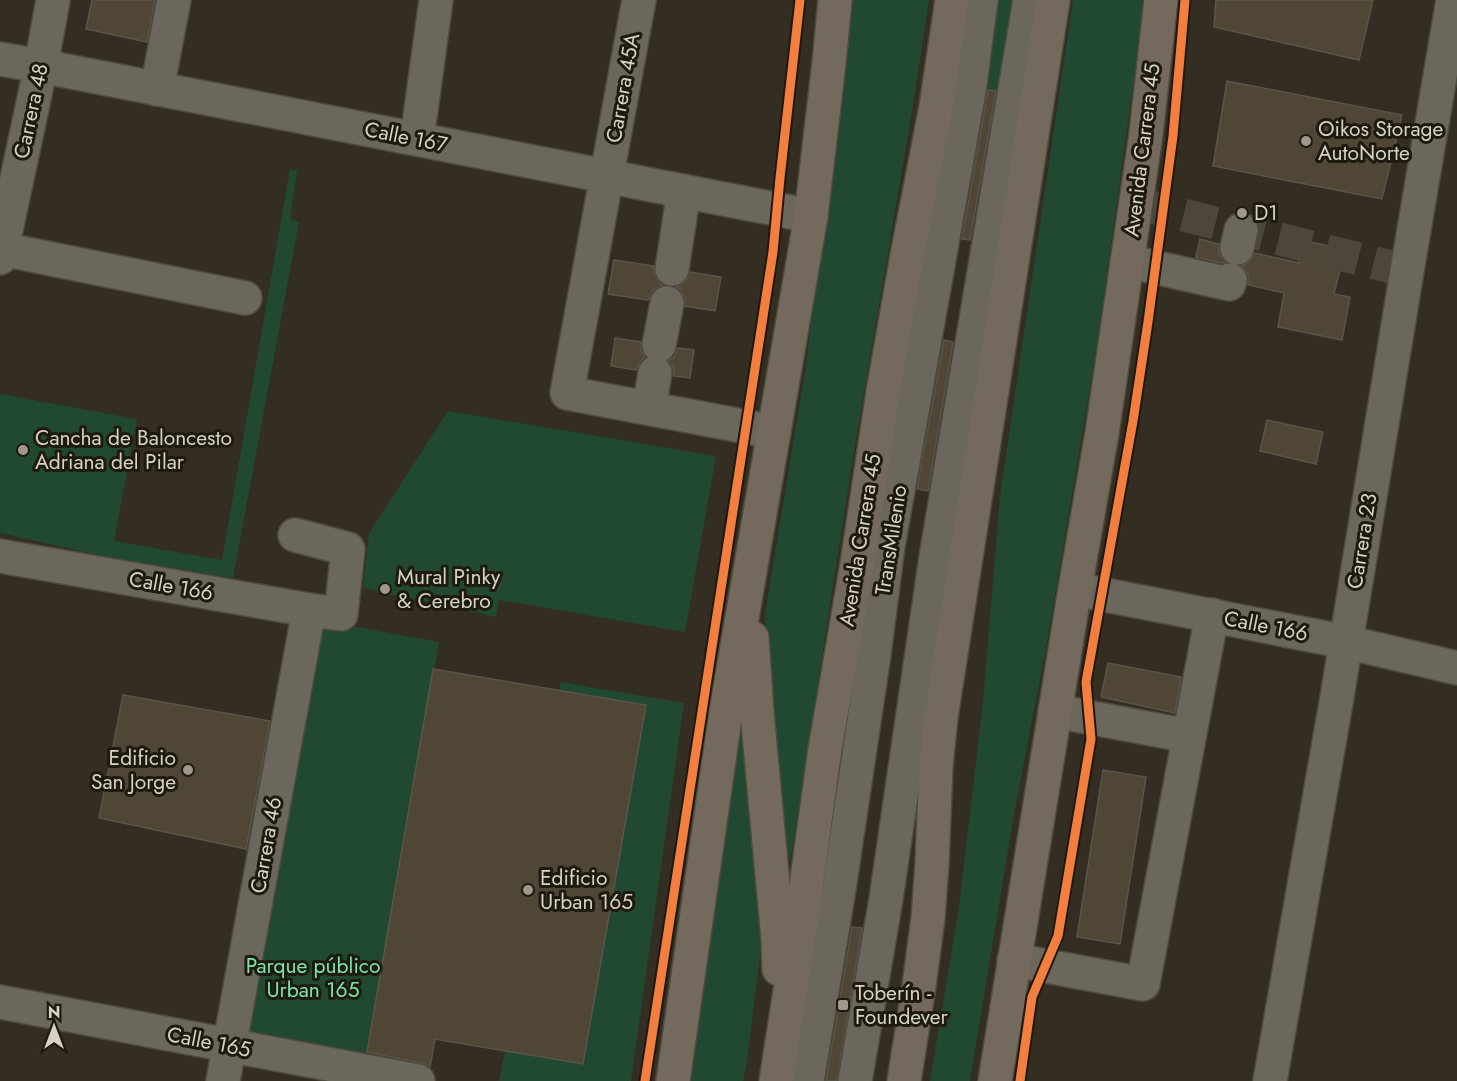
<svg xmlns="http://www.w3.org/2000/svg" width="1457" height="1081" font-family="Jost,sans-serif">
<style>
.green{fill:#214831}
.building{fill:#4f4636;stroke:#5a554a;stroke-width:1.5}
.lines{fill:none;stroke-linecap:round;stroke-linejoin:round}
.minor-tunnel{stroke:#4c4739;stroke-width:33;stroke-dasharray:33 16;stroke-linecap:butt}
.minor-casing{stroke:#4f4b3f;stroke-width:36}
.highway-casing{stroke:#4f4b3f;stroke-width:36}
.minor{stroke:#6b675c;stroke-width:33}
.highway{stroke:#74695d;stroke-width:33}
.cycleway-casing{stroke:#1e1a0f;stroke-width:13}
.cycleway{stroke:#f27e40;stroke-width:9}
.poi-dot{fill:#9e998a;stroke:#1e1a0f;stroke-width:2}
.labels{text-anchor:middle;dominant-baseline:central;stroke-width:6;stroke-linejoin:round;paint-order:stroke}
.street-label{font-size:21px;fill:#d7d2c3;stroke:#1e1a0f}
.poi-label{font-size:21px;fill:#d7d2c3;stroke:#1e1a0f;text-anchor:start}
.park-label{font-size:21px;fill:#7be7a9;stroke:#1e1a0f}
</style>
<rect width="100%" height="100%" fill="#332e21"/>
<g class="green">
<path d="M846,0h83l-17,112 -58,339 -64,412 -18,-105 -7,-144 41,-249 36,-302z"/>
<path d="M991,0h25l-14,92 -21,-4z"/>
<path d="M1073,0h72l-49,352 -50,296 -32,166 -44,267h-40l29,-174 24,-206 17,-205z"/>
<path d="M290,169l7,1 -7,49 9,3 -66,356 -121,-20 -112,-25v-139l137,25 -23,122 108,19z"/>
<path d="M448,411l268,45 -31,176 -186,-32 -3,17 -133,-29 6,-55z"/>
<path d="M314,619l125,23 -73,416 -131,-17z"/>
<path d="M561,682l123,21 -53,378h-132l6,-30 78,13 63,-359 -87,-15z"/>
<path d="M740,720l21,165 2,47 -16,129 -4,20h-54z"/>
</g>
<g class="building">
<path d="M92,0h63l-8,42 -61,-13z"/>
<path d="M1216,0h157l-14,60 -145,-33z"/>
<path d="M1227,81l175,34 -20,84 -169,-33z"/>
<path d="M988,90l8,1 -26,149 -8,-1z"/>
<path d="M1200,239l19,5v10l6,8 -3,1 -26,-6z"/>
<path d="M1303,240l42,10 -11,44 16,3 -8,43 -64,-13 6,-34 -36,-8v-11l-6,-8 8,-5 5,-8 44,10z"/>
<path d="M614,260l39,6 2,10 5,7 3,2 -10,5 -5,10 -40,-6z"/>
<path d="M690,272l31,5 -6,34 -30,-5 -1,-10 -4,-7 -4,-2 3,-1 7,-5z"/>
<path d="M615,338l26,4v9l4,6 -5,5 -4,8 -25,-4z"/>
<path d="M944,340l9,2 -25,149 -11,-2z"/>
<path d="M678,348l16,2 -4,28 -16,-2 -1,-9 -5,-6 6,-4z"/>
<path d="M1267,420l56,12 -7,32 -56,-13z"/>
<path d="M1108,663l73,14 -6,36 -74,-16z"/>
<path d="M433,669l213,36 -63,359 -148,-25 -5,28 -9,-4 -54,-11z"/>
<path d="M123,695l147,26 -24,128 -147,-31z"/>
<path d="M1103,770l43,7 -26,167 -43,-7z"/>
<path d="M852,927l10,1 -25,153h-11z"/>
</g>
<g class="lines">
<path class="minor-tunnel" d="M1136,203l271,68"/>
<g class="minor-casing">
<g id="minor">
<path d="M639,0l-72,393 207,39"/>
<path d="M0,59l41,7 770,150"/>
<path d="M157,89l17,-89"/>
<path d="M417,139l19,-139"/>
<path d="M1237,248l4,-18"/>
<path d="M2,249l243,49"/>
<path d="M0,258l41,-192 12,-66"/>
<path d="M1127,261l102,23 1,-4"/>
<path d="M672,269l12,-78"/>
<path d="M659,345l8,-42"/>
<path d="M649,408l6,-35"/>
<path d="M0,556l309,54 32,4 7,-65 -53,-14"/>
<path d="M1075,589l271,53 111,26"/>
<path d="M1055,711l134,25"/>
<path d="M1014,960l129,24 69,-369"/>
<path d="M0,1002l418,79"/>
<path d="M223,1081l86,-471"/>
<path d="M807,1081l32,-192 35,-235 14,-108 81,-455 12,-91"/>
<path d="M855,1081l31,-182 50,-342 94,-557"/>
<path d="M1270,1081l67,-384 70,-426 46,-271"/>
</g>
</g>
<g class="highway-casing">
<g id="highway">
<path d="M752,638l5,74 21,227 1,30"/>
<path d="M673,1081l53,-370 85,-495 18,-153 6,-63"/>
<path d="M776,1081l26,-166 23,-166 32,-185 26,-172 24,-136 29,-149 16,-107"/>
<path d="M904,1081l15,-95 9,-68 4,-54 4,-98 5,-49 112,-717"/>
<path d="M995,1081l80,-492 27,-156 44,-299 15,-134"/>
</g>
</g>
<use href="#minor" class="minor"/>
<use href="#highway" class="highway"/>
<g class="cycleway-casing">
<g id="cycleway">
<path d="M645,1081l128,-829 7,-74 20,-178"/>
<path d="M1020,1081l12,-84 26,-61 33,-197 -5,-57 47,-261 15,-99 25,-186 12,-136"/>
</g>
</g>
<use href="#cycleway" class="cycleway"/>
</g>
<g class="poi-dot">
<circle cx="1306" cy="141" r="6"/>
<circle cx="1242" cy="213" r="6"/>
<circle cx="23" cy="450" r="6"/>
<circle cx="385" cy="589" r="6"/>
<circle cx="188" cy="770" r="6"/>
<circle cx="528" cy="890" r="6"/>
<rect x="837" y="999" width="12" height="12" rx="3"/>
</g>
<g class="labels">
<g class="street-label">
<text transform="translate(623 88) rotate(-80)">Carrera 45A</text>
<text transform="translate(31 111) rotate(-78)">Carrera 48</text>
<text transform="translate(406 137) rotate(11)">Calle 167</text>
<text transform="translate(1142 150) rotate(-83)">Avenida Carrera 45</text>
<text transform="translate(860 540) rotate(-81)">Avenida Carrera 45</text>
<text transform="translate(891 540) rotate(-81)">TransMilenio</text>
<text transform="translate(1362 541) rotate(-81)">Carrera 23</text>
<text transform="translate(171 586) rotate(10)">Calle 166</text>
<text transform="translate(1266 626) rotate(11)">Calle 166</text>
<text transform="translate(266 845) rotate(-80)">Carrera 46</text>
<text transform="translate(209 1042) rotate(11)">Calle 165</text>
</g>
<g class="poi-label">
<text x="1318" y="129">Oikos Storage<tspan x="1318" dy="24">AutoNorte</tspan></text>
<text x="1254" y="213">D1</text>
<text x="35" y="438">Cancha de Baloncesto<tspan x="35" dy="24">Adriana del Pilar</tspan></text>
<text x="397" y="577">Mural Pinky<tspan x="397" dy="24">&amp; Cerebro</tspan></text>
<text x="176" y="758" text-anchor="end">Edificio<tspan x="176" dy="24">San Jorge</tspan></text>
<text x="540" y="878">Edificio<tspan x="540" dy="24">Urban 165</tspan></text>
<text x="855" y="993">Toberín -<tspan x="855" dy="24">Foundever</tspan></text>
</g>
<g class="park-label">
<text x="313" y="966">Parque público<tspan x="313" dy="24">Urban 165</tspan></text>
</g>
</g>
<g transform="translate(54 1027)" stroke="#1e1a0f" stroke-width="4.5" paint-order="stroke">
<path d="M0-4.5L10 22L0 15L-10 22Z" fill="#d7d2c3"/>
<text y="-9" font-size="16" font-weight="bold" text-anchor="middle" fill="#d7d2c3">N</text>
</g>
</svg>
